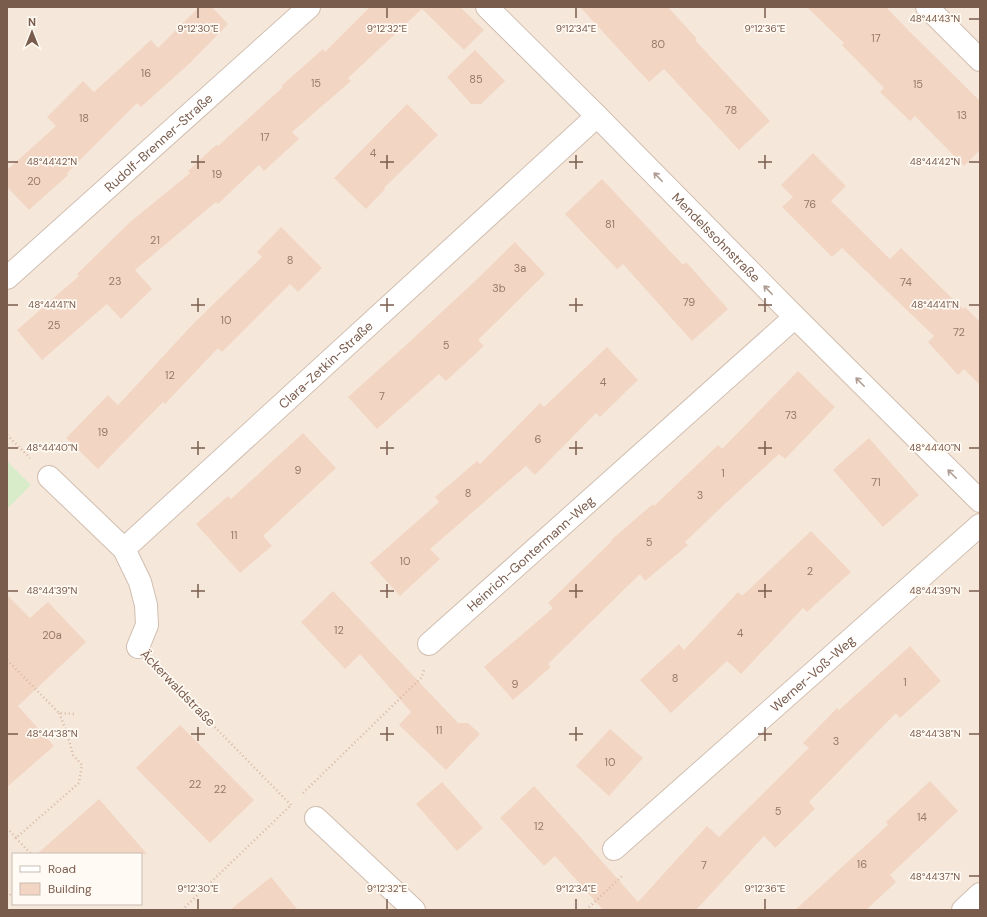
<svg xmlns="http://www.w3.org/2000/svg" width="987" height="917" font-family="'DM Sans',sans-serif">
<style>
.residential{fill:#f5e8da;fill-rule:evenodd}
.green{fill:#d8ecc9}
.building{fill:#f3d5c3}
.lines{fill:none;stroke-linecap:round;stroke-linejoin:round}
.minor-casing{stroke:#d1beb0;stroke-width:24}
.path{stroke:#d9b8a5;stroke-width:2.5;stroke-dasharray:1 3;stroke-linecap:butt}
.minor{stroke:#fff;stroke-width:22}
.oneway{stroke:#af9d94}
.ticks{fill:none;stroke:#7a5c4d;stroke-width:1.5}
.labels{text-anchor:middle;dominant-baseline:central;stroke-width:3.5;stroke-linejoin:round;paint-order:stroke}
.number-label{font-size:11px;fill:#987a6a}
.street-label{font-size:13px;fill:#7a5c4d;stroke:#fffaf3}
.ticks-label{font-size:10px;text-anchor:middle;fill:#7a5c4d;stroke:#fffaf3;stroke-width:3.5;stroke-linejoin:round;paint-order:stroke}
</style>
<rect width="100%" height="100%" fill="#fdf6ec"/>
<path class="residential" d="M7,7h973v903h-973zM13,854h128v50h-128z"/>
<path class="green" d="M7,461l24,24 -24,24z"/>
<g class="building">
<path d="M199,7h13l16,17 -38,39 -49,44 -4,-4 -70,70 1,2 -39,35 -22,-23v-17l49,-44 -9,-9 36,-36 11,11 57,-52 7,8z"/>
<path d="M370,7h90l24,23 -20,20 -42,-41 -74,69 3,3 -59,51 7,7 -35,32 -5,-6 -41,39 -2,-2 -81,68 17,19 -31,30 -14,-15 -65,56 -25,-30 62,-54 -2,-2 52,-51 61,-50 -2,-2 28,-26 2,1 65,-59 -2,-1 42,-37 2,3z"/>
<path d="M580,7h88l29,32 -2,1 75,81 -31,29 -75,-81 -15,13z"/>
<path d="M807,7h79l23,24 71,70v49l-16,16 -49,-50 -5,5 -30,-29 4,-4 -42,-43 2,-2z"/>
<path d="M475,50l30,31 -24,23h-10l-24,-27z"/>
<path d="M407,104l31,31 -54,53 1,1 -19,20 -32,-31z"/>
<path d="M813,153l33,33 -15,15 59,58 11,-11 62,61 2,-2 15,15v63l-16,-16 -6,6 -30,-33 6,-6 -92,-88 -10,9 -50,-50 11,-10 -12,-12z"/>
<path d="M602,179l81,86 3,-3 42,47 -36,32 -69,-77 -6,5 -52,-55z"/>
<path d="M281,227l41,41 -24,24 -8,-8 -68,68 -4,-4 -53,56 -2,-2 -65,67 -32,-31 42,-43 10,10 76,-82 68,-66 -5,-5z"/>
<path d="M515,242l30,32 -67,66 6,6 -38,35 -7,-7 -62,55 -29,-32 57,-51 69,-64z"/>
<path d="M607,347l31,33 -38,37 -4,-4 -61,62 -9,-9 -96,83 10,10 -40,37 -30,-33 69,-61 -4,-5 42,-36 3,3 60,-61 4,4z"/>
<path d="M798,371l37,36 -50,52 -6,-5 -51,47 -43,41 3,3 -43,36 -5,-7 -92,90 3,3 -38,33 -29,-33 69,-59 -5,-5 64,-62 -1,-1 42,-36 1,2 64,-61 4,4z"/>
<path d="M303,433l33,35 -73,68 9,10 -32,27 -44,-49 32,-28 3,3z"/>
<path d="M869,438l50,57 -36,32 -50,-57z"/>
<path d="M811,531l40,41 -44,40 -4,-4 -62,66 -14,-13 -56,52 -31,-33 39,-36 5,6 54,-58 4,4z"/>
<path d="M333,591l125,132h10l12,11 -34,36 -47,-45 12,-13 -51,-58 -15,15 -44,-47z"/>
<path d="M7,595l23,23 18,-16 38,40 -68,64 36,40 -47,41z"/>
<path d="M910,646l31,35 -41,37 -4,-5 -87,89 6,7 -40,39 -11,-12 -68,74h-93l-48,-54 -11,10 -44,-48 34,-32 42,46 62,70 69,-76 12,11 90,-89 -6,-5 34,-35 2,2z"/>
<path d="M180,725l74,75 -44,43 -74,-75z"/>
<path d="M610,729l33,29 -34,38 -33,-30z"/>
<path d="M930,781l28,30 -68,64 6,7 -30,28h-71l93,-85 -2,-3z"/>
<path d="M442,782l41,46 -26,23 -41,-47z"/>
<path d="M99,799l48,55h-110z"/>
<path d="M271,877l27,33h-68z"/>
</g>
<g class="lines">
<g class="minor-casing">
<g id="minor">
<path id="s1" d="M487,7l110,109 198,201 185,184"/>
<path d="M927,7l53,53"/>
<path id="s2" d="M7,278l302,-271"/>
<path d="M49,477l75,72 16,33 6,23 1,20 -9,22"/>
<path id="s3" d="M124,549l473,-433"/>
<path id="s4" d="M429,644l366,-327"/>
<path d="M316,818l98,92"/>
<path id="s5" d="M614,849l366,-324"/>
<path d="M963,910l17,-16"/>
</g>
</g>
<g class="path">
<path d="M7,435l23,23"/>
<path d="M7,660l52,53 16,1"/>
<path d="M156,667l135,138"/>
<path d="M303,793l119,-116 2,-7"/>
<path d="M7,828l9,10 63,-55 3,-18 -9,-10 -6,-22 -8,-20"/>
<path d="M16,838l15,16"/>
<path d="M7,898l6,-6"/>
<path d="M182,910l109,-105"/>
<path d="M586,910l37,-35"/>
</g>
<use href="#minor" class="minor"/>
</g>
<defs><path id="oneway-shaft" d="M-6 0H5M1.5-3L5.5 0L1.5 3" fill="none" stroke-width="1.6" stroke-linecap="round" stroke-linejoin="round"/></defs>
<g class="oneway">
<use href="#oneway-shaft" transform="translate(658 177) rotate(-134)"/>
<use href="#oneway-shaft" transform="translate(768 290) rotate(-134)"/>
<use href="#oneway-shaft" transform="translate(860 382) rotate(-135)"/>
<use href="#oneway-shaft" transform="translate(952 474) rotate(-135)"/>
</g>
<path class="ticks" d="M198,8v10M387,8v10M576,8v10M765,8v10M969,19h10M198,155v14M387,155v14M576,155v14M765,155v14M8,162h10M191,162h14M380,162h14M569,162h14M758,162h14M969,162h10M198,298v14M387,298v14M576,298v14M765,298v14M8,305h10M191,305h14M380,305h14M569,305h14M758,305h14M969,305h10M198,441v14M387,441v14M576,441v14M765,441v14M8,448h10M191,448h14M380,448h14M569,448h14M758,448h14M969,448h10M198,584v14M387,584v14M576,584v14M765,584v14M8,591h10M191,591h14M380,591h14M569,591h14M758,591h14M969,591h10M198,727v14M387,727v14M576,727v14M765,727v14M8,734h10M191,734h14M380,734h14M569,734h14M758,734h14M969,734h10M969,876h10M198,899v10M387,899v10M576,899v10M765,899v10"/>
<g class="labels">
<g class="number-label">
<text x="876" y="38">17</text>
<text x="658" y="44">80</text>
<text x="146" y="73">16</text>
<text x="476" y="79">85</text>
<text x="316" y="83">15</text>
<text x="918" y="84">15</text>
<text x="731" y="110">78</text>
<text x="962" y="115">13</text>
<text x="84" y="118">18</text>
<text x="265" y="137">17</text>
<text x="373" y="153">4</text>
<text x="217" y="174">19</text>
<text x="34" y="181">20</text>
<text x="810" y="204">76</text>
<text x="610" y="224">81</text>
<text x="155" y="240">21</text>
<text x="290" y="260">8</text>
<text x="520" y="268">3a</text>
<text x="115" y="281">23</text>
<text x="906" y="282">74</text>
<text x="499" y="288">3b</text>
<text x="689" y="302">79</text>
<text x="226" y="320">10</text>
<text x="54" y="325">25</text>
<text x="959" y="332">72</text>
<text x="446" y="345">5</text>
<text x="170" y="375">12</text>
<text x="603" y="382">4</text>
<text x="382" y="396">7</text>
<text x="791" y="415">73</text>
<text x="103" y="432">19</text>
<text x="538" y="439">6</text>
<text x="298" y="470">9</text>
<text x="723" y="473">1</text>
<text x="876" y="482">71</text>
<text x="468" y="493">8</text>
<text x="700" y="495">3</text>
<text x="234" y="535">11</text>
<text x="649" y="542">5</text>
<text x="405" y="561">10</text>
<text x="810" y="571">2</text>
<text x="339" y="630">12</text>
<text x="740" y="633">4</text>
<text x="52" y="635">20a</text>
<text x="675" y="678">8</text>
<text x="905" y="682">1</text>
<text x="515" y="684">9</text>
<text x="439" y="730">11</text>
<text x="836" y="741">3</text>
<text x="610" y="762">10</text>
<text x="195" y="784">22</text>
<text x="220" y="789">22</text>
<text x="778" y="811">5</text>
<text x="922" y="817">14</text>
<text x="539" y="826">12</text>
<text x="862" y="864">16</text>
<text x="704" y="865">7</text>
</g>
<g class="street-label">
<text stroke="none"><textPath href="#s2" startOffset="203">Rudolf-Brenner-Straße</textPath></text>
<text stroke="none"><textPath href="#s1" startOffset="325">Mendelssohnstraße</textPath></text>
<text stroke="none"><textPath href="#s3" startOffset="273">Clara-Zetkin-Straße</textPath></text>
<text stroke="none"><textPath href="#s4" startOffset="136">Heinrich-Gontermann-Weg</textPath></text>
<text stroke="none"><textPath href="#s5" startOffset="265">Werner-Voß-Weg</textPath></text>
<text transform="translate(178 688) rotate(46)">Äckerwaldstraße</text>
</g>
</g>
<g class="ticks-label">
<text x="935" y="22">48°44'43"N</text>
<text x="198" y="32">9°12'30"E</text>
<text x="387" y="32">9°12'32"E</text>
<text x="576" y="32">9°12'34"E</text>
<text x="765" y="32">9°12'36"E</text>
<text x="52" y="165">48°44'42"N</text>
<text x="935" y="165">48°44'42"N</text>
<text x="52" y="308">48°44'41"N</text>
<text x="935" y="308">48°44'41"N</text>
<text x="52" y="451">48°44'40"N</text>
<text x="935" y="451">48°44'40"N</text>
<text x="52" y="594">48°44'39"N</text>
<text x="935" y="594">48°44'39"N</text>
<text x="52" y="737">48°44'38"N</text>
<text x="935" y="737">48°44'38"N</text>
<text x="935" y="880">48°44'37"N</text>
<text x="198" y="892">9°12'30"E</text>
<text x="387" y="892">9°12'32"E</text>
<text x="576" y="892">9°12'34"E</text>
<text x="765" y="892">9°12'36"E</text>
</g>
<rect width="987" height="917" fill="none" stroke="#7a5c4d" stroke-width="16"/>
<rect x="12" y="853" width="130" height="52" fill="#fffaf3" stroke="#cabbb1"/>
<rect x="20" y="866" width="20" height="6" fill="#ffffff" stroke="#cabbb1"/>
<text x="48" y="873" font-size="12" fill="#7a5c4d">Road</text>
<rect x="20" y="883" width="20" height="12" fill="#f3d5c3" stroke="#cabbb1"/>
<text x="48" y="893" font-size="12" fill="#7a5c4d">Building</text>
<g transform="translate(32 32)" stroke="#fffaf3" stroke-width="3" paint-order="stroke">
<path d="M0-3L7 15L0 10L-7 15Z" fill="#7a5c4d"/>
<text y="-6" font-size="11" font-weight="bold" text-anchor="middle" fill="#7a5c4d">N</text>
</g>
</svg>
